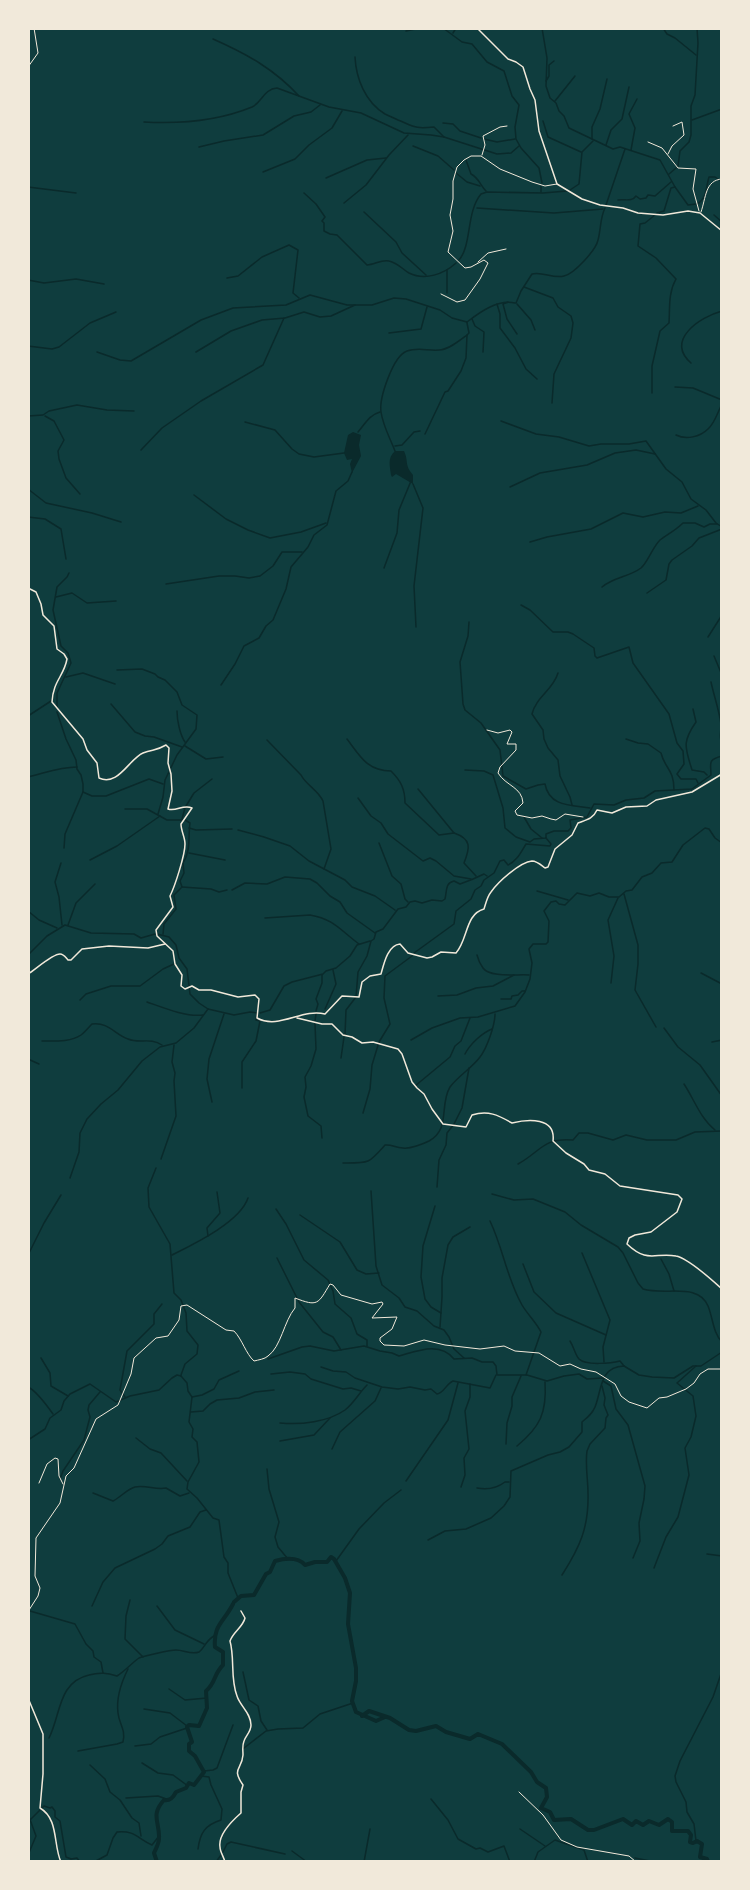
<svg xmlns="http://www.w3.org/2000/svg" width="750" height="1890" font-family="'Noto Sans',sans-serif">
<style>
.water{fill:#0a2a2b}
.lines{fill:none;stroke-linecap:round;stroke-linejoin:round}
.stream{stroke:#0a2a2b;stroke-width:1.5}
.river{stroke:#0a2a2b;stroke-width:4}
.path{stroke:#f1e9da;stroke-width:1}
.minor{stroke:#f1e9da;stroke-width:1}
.tertiary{stroke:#f1e9da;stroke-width:1.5}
</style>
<rect width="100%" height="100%" fill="#0f3d3e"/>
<g class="water">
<path d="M353,432l8,3 -2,10 2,11 -9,17 -2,-9 2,-5 -5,1 -3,-7 4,-18z"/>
<path d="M395,451h9c5,11 0,13 9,24v9l-17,-10 -4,3 -1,-2c-1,-9 -4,-17 4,-24z"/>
</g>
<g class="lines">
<g class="stream">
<path d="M443,28l19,14 10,2 15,18 17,9 8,25 7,9 -4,22 1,12 5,9 18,20 3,15"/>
<path d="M542,28l5,30 -1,28 4,12 6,5 3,8 5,5 5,12 44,21 7,-2 40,13 15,27 13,18 8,-1"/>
<path d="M663,28l4,6 8,4 21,17"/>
<path d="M406,31l14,-3"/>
<path d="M453,33l3,-5"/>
<path d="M213,39c34,15 61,30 86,57"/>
<path d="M355,57c1,21 10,45 30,57 4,2 9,4 13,6 17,7 17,9 36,7l10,10"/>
<path d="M546,81l3,-5v-11l5,-4"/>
<path d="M555,101l20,-25"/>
<path d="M692,120l30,-11"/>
<path d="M543,121l5,16 33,15"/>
<path d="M144,122c36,2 74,-1 108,-15 10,-5 12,-18 25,-19l52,19 32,6 43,20 27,2 13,2 53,17 14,-1 8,-7"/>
<path d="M443,123l10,1 7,7 21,7"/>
<path d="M484,139l13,3 18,-3"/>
<path d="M592,139v-12l8,-18 7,-30"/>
<path d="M606,145l5,-15 11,-11 7,-32"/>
<path d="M413,146l25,10 16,14"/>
<path d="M199,147l25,-6 39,-6 31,-19 17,-4 9,-7"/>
<path d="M631,150l4,-22 -6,-14 8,-15"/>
<path d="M466,160l5,14c8,4 9,11 15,17"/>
<path d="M678,166l2,-15 9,-9 2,-7v-29l4,-11 3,-52 -1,-15"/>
<path d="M263,172l32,-13 14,-14 23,-17 10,-17"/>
<path d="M456,173l11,9 13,4"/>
<path d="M669,174l7,-6"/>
<path d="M326,178l41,-18 19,-2"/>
<path d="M28,187l48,6"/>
<path d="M570,190l9,-6 3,-32 11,-11"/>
<path d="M541,192v-6"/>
<path d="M304,193l12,11 9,13 -3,4 2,2v8l6,3 7,1 30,30c7,0 15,-6 22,-4 9,2 13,8 20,12 16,8 35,1 47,-10"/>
<path d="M618,200c7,-1 14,2 18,-4l4,3 6,-1 2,-3 7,1 16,-14"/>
<path d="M344,203l22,-18 23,-30 19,-20"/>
<path d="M697,204c10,-5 9,-18 12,-27h6l7,5"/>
<path d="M606,205l19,-56"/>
<path d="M477,208l77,5 49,-4"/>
<path d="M364,212l32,30 6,11 24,22"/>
<path d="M657,213l7,-2 7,-23 4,-1"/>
<path d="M714,215l8,7"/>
<path d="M459,260c13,-15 7,-48 22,-66l6,-2 56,1 24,-2"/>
<path d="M227,278l11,-2 24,-19 27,-12 9,5 -5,43 6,5"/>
<path d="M28,280l16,3 32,-4 28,5"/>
<path d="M524,287l29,11 5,9 13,9 2,7 -2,15 -17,36 -2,29"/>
<path d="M447,293v-23"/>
<path d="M508,302l-5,2 4,15 10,15"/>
<path d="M516,303l5,-12 11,-17c10,-3 21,5 32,2 10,-2 32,-26 34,-36 3,-11 2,-22 7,-32"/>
<path d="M497,304l3,10v14l15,20 11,21 11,10"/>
<path d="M517,304l14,16 4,10"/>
<path d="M472,319l3,7 9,6 -1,20"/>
<path d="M467,322c13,-10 31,-23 48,-19"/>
<path d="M389,333l32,-4 6,-22"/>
<path d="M28,346l24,3 7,-2 31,-24 26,-11"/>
<path d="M97,352l23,8 11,1 70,-41 32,-12 53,-3 24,-10 37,10h25l22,-7 12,1 34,11 12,8 15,4"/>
<path d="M196,352l35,-21 31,-11 23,-2 19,-6 16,5 11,-1 24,-11"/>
<path d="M691,363c-26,-23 9,-46 31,-52"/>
<path d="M675,387l18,1 29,12"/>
<path d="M652,393v-27l8,-35 9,-8c1,-15 -1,-30 7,-44l-20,-21 -18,-12 2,-22 5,-1 10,-8"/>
<path d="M28,416l15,-1 6,-4 28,-6 30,5 27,1"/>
<path d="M45,416l9,5 10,19 -6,11 1,8 7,19 14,16"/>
<path d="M501,421l35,13 23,3 30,9 12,-2h28l17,-3 20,28 16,13 9,17 15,11 10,13 6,4"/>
<path d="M245,422l30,8 17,19 7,5 15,3 30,-4"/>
<path d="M358,432c7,-8 11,-17 22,-20"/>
<path d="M425,434l20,-42 3,-1 13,-20 5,-13 1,-23 2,-2 -2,-10"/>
<path d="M676,435c10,5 24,2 32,-6 7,-6 10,-18 14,-25"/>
<path d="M395,446l7,-1 12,-13 6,-1"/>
<path d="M141,450l21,-22 39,-27 62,-36 21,-47"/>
<path d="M395,451c-5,-13 -12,-25 -14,-39 -2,-14 12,-56 26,-61 11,-4 21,0 32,-1 9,0 20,-9 28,-15"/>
<path d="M721,453l1,-20"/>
<path d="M413,484l10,24 -9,78 2,41"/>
<path d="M510,487l30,-14 47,-8 28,-12 21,-3 19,4"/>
<path d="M28,489l18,14 46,10 29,9"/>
<path d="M194,495l32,24 22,11 22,8 31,-6 25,-9"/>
<path d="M28,517l17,2 16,10 5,30"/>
<path d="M530,542l17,-5 44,-8 32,-16 20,4 22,-5 16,1 17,-7"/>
<path d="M384,568l13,-35 2,-23 12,-29"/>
<path d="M166,584l53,-8h16l14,2 11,-2 13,-10 9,-14h20"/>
<path d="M602,587c12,-10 27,-10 39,-19 7,-6 11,-20 19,-28 8,-6 16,-10 23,-17h12l9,4 6,-3h7"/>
<path d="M647,593l19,-13 3,-16 3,-4 20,-14 7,-8 23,-9"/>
<path d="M56,597l16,-4 15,10 29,-2"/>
<path d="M521,605l9,5 23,22h15l5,2 21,14 1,8 2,2 32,-11 4,16 36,51 8,29 6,8 1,13 -7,10 4,5h15l2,4"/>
<path d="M469,622l-1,14 -8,26 3,42 2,6 16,13 19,27 3,26 23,13 12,-4 7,-1c4,23 27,21 45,24"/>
<path d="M708,637l14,-22"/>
<path d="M714,656l8,19"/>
<path d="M117,670l25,-1 13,5 3,3 7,3 12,12 5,13 15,10 -1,14 -19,26 -12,25 -2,17 -5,17"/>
<path d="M558,673c-5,17 -22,24 -26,41l11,16 1,9 4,9 10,12 2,16 10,21 2,8"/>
<path d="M66,677l17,-4 32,11"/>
<path d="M711,682c3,14 8,28 10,42 1,8 -3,11 1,19"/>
<path d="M221,685l14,-21 9,-18 15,-8 7,-12 7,-6 13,-31 5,-22 17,-20 6,-12 13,-10 9,-34 12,-10 4,-9"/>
<path d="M111,704l24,28 10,4 9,1 28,10"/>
<path d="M57,708v-15l14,-30 -3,-10 -7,-7 -8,-36 4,-23 10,-10 2,-4"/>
<path d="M693,709l3,13c-14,20 -11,25 -4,48l12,2 3,3"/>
<path d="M177,711c0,9 3,24 8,31"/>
<path d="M57,712l9,27 10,21 1,9 4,6 2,9v8l-18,42 -1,14"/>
<path d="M28,716l23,-15"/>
<path d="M347,739c13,17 20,32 44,32 10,10 14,18 14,32l34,32 15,-2"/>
<path d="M626,739l12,4 10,1 13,9c4,16 13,16 13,37"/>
<path d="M267,740l34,35c5,10 17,15 22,26l8,48 -7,20"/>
<path d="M185,746l21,13 17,-2"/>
<path d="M465,770l19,1 9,4 10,33 2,20 11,9 14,5 4,-3 12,-1v-4l8,-3h14l3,-3 -1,-8 17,-3 7,-13 20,1 12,-5 18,-2 11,-7 37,-2 19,-14c0,-12 -4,-15 11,-19"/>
<path d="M28,777c17,-4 32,-10 49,-10"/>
<path d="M418,789l36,44c18,6 16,15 10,30l12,13"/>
<path d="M83,792l9,4h14l43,-17 14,5"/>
<path d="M358,798l13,18 10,7 7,11 35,27 7,-3 6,3 18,15 17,3"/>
<path d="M186,806l8,-13 18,-14"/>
<path d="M125,809h22l20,11h15"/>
<path d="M524,817l7,12 11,9"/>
<path d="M182,819l3,-11"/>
<path d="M189,828l7,2 36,-1"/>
<path d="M238,830l26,7 26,9 19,15 36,19 7,7 23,9 20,14"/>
<path d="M379,843l13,33 9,8 4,15 3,3"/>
<path d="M189,853l36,7"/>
<path d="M90,860l27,-14 43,-30"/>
<path d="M61,863l-6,19 4,15 3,28"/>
<path d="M182,887l-2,-6 4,-8 -1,-10c8,-12 5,-25 7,-40l-5,-3"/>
<path d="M182,887l29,2 8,3 8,-2"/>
<path d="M232,890l13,-7 22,1 18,-7 25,2 7,4 13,13 10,6 7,11 28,20"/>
<path d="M537,891l31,9"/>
<path d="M624,894l14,51v19l-3,26 21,37"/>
<path d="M28,911l11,9 18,8"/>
<path d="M265,918l45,-3c24,4 31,16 49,29"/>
<path d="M68,925l8,-22 19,-19"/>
<path d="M157,934l12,3 7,8 3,13 8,11 3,25 9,9 9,6 26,6 16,-3 7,1"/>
<path d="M163,934l1,-10 12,-15 -2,-14 7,-7"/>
<path d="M414,953l40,-29 2,-13 15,-12 4,-9 6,-4 3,-6 10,-7 6,-12 4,-1 4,5c9,-4 13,-13 18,-21l24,2 1,-2 -5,-6"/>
<path d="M28,955l19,-19 18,-11 26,8 43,1 7,4 14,-4"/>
<path d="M477,955c1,4 3,9 6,13 7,10 35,6 46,7"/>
<path d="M701,973l21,11"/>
<path d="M611,983l3,-27 -6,-36 10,-22"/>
<path d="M438,996l19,-1 19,-7 17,-2 21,-11"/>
<path d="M501,999h10l1,-3 6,-1 4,-4h3"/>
<path d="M80,1000l6,-6 25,-8h29l23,-17 11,-5"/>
<path d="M147,1002c17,6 39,15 56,13"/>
<path d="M325,1009l11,-25 -3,-14"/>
<path d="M316,1011l2,-7 -2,-5 6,-16v-8"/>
<path d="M260,1013l10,-3 14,-24 8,-4 31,-8 3,-3 10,-3 14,-12 7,-11 13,-4"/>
<path d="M315,1021l1,-7"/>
<path d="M315,1024l1,25 -5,17 -6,11 1,10 -2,10 4,19 13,10 1,12"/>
<path d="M664,1028l14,19 22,18 22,31"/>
<path d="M345,1035l1,-25 10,-13 2,-25 9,-16 4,-15 3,-2 2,-7 7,-3 15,-20 8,-2 4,-5 5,-1 7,2 10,-3 10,1 3,-2c2,-8 0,-16 9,-18l6,3c9,-3 16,-6 24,-10l3,2"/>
<path d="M411,1040l21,-12 28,-10 18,-1 37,-11 10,-14 5,-13 2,-16 -3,-14 4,-5h13l2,-2 1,-21 -5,-10 7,-9 5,-1 3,3 6,1 12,-12 13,3 9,-3 10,4h10l7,-6 6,-1 10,-13 10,-4 9,-10 11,-1 11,-17 22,-17 4,1 6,9 7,5"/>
<path d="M42,1041c13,0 29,1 39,-6 4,-3 8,-8 11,-11 17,-2 22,10 36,15 12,5 22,-2 34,6"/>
<path d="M712,1042l10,-2"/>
<path d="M465,1054c5,-10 17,-21 27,-25"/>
<path d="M341,1058l3,-21"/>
<path d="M28,1059l11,5"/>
<path d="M684,1084c10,15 16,34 31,46"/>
<path d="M415,1086l35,-29 5,-11 6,-5 9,-23"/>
<path d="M242,1088v-26l14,-21 4,-20 -4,-1 1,-7"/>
<path d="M212,1102l-5,-23 2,-20 15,-45"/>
<path d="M363,1113l7,-24 2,-24 7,-23 11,-18 -6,-26 1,-22 27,-20"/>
<path d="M161,1159l15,-43 -2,-35 1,-8 -3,-11 2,-17"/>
<path d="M343,1163c27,0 25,1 42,-18 7,-1 10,3 18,3 7,1 20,-4 26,-7 22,-12 10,-36 21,-54 8,-11 22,-19 30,-30 7,-9 15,-32 15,-43"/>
<path d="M518,1164c22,-12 26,-27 55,-24l6,-7h9l25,7 13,-5 21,5h29l19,-8 27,-1"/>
<path d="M156,1168l-8,20 1,19 21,37 4,49 7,7 5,13 1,18 11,14 -1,9 -12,10 -4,11"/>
<path d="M70,1178l9,-26 1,-19 7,-14 14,-15 17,-14 24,-29 18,-14 16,-4 18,-15 14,-19"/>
<path d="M437,1187l2,-27 7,-15 1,-12 7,-9 8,-16 7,-40"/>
<path d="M371,1191l5,75 6,19 17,13 6,9 12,4 17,15 10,4 5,7 5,12 10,9"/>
<path d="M492,1194l22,6 19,-1 32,13 16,13 37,22 5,6 15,30 5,6c23,7 55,-7 65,17 5,12 5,27 14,36"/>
<path d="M435,1206l-12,40 -2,31 4,22 6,8 10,6"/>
<path d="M276,1209l10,15 18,36 24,20 5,11 2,13 16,14 6,16 10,6v6"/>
<path d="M300,1215l40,27 17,28 9,4 13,-1"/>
<path d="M490,1221c13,27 17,58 32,84 6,10 14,17 19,27l-15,43"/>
<path d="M208,1236l-1,-8 13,-15 -3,-21"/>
<path d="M582,1253l28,67 -7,27 1,15"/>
<path d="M28,1255l16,-32 17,-28"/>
<path d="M172,1255c22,-11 68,-33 76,-57"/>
<path d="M277,1258l22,44 24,30 10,5 8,13"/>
<path d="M661,1259l8,15 5,17"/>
<path d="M523,1264l11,28 22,21 50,22"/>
<path d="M440,1327l2,-30v-19l6,-33 5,-8 17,-10"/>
<path d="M570,1341c4,6 5,14 9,18 7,7 33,4 41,2l4,5 15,9 13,2 22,1 19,-12h8l21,-14"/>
<path d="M41,1358l9,15 1,13 17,10"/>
<path d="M268,1359l34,-12 8,-1 24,5 30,-5 16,5 12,2 7,3c18,-5 41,-15 55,3l18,-1 10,4h11l3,4 1,9"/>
<path d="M321,1367l12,4 13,1 9,6 27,9 16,2 12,-2 15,3 6,-1 6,5c7,-1 9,-10 16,-13l37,7 6,-13"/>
<path d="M271,1374l19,-2 15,2 6,5 32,10 8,-1 10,3"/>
<path d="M498,1375h29l20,6 17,-5 15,-2 8,5 16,-1"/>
<path d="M181,1376l6,7 1,8 4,6 -3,25 4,7 -1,8 5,5 2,20 -11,20 -1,7 10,9 16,20 6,2 5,37 4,6v10l10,25"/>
<path d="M603,1381l8,5 5,23 12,16 17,61 -1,13 -5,24 1,18 -7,17"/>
<path d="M28,1387c7,3 20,20 25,27"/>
<path d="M125,1397l-5,-7 7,-39 27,-27v-10l8,-10"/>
<path d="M192,1397l10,-2 12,-6 5,-9 20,-9"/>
<path d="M191,1412l12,-1 7,-7 7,-4 22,-2 16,-6 19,-2"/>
<path d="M280,1423c21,2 48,-1 65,-13 9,-7 14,-17 22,-25"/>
<path d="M136,1438l14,11 11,4 26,28"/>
<path d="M28,1440l17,-11 5,-11 11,-8 3,-9 6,-7 20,-10 26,18 14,-6 29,-6 13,-12 5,-3 4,1"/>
<path d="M280,1441l34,-6 16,-17"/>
<path d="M506,1444l1,-21 5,-17v-9l9,-21"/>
<path d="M517,1446c23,-19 30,-33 28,-64"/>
<path d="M332,1449l8,-17 35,-31 6,-13"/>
<path d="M267,1469l2,20 10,33 -4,15 3,10 10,12"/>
<path d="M60,1479l3,-8 21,-31 6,-23 -2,-7 1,-5 11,-13"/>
<path d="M406,1481l42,-61 10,-37"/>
<path d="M461,1487l4,-12 -1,-17 5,-9 -4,-38 5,-14v-13"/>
<path d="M477,1488c10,2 20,0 28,-6h4"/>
<path d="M93,1493l20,8c8,-4 14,-12 22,-14 11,-2 21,3 31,1l14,8 9,-3"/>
<path d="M428,1540l17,-9 21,-2 25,-11 13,-12 6,-9 1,-26 37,-16 12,-3 9,-5 13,-15v-10c6,-5 10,-8 13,-15 7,-17 4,-40 29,-41"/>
<path d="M707,1554l15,2"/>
<path d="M336,1561l23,-32 25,-26 17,-13"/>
<path d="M654,1568l12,-31 12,-20 11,-42 -4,-27 6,-11 5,-21 -3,-20 -16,-13 19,-17"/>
<path d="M562,1575c18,-28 27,-48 26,-82 0,-14 -3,-28 -1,-42l3,-7 15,-16 1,-10 2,-3 -4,-10 1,-7 -3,-12"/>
<path d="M130,1600l-4,16 -1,23 18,18"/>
<path d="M92,1606l11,-24 12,-14 40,-19 7,-5 6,-8 22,-9 10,-15 6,-2"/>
<path d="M157,1606l18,24 29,14"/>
<path d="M30,1611l45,13 11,20 7,7 1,6 7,5 2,11"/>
<path d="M243,1672l6,28 9,6 3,15 6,9"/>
<path d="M169,1689l16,11 22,-2"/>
<path d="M144,1709l26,4 17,13"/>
<path d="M49,1738c12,-24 9,-56 40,-63 11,-3 18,-2 28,1 8,-5 16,-14 22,-18 5,-2 31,-8 37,-8 8,0 15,5 23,2 5,-3 7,-12 15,-16"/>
<path d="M135,1746l16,-2 9,-7 27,-9"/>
<path d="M244,1748l22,-17 12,-2 25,-1 17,-14 33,-11"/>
<path d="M78,1751l39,-7 6,-2c3,-13 -4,-18 -5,-29 -2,-15 4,-32 10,-44"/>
<path d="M142,1763l16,10 15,2 15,11"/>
<path d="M90,1765l15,14 5,13 10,8 12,18 7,5 2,13"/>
<path d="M204,1771l9,-1 4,-2 16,-43"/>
<path d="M126,1798l32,-2 11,4"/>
<path d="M431,1799l17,21 10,19 18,10 4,-1 8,4 16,-6 6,16"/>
<path d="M28,1814l8,22 -8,19"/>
<path d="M31,1819l13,-13 6,2 2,-1 3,4v6l5,4 6,36 5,2 6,-1 3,4"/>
<path d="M520,1829l25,17"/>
<path d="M696,1841l-2,-17 -7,-12 -1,-10 -10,-20 -1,-6 5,-15 33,-64 9,-26"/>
<path d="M198,1849c2,-16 7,-24 23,-29l1,-11 -11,-24 -2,-8 -8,-1"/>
<path d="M292,1851l15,11"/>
<path d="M223,1852l4,-8 4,-2 54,12"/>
<path d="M635,1858l20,4"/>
<path d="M94,1862l13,-7 6,-17 4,-6c18,-2 21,7 35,13l7,-9"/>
<path d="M216,1862l5,-7"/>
<path d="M364,1862l6,-33"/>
<path d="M534,1862l4,-10 17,-12 29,10 4,12"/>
</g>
<g class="river">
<path d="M234,1602l7,-6 13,-1 12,-21 4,-2 5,-11c11,-3 23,-4 30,4l10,-3h12l4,-5 3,2 11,19 5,15 -2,31 8,44v13l-4,20 4,11 20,9 9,-4"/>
<path d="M362,1716l7,-5 21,7 19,12 7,1 20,-5 10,6 24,7 8,-5 24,10 29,28 6,10 9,6 1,9 -6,11 9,4 4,8 17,-1 17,11h6l29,-11 9,6 4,-4 7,4 6,-4 10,4 9,-6 4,3v9h16l3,4 -1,7 3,1 4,-2 5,3 -2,13 7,2 1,3"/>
<path d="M157,1862l-3,-9c2,-5 5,-9 5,-15 1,-15 -9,-23 5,-38 6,1 9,-2 12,-8l10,-4 3,-5 5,2 10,-13 -9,-16 -6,-5v-7l3,-2 -5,-15 2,-2 10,1 8,-18 -1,-17c10,-8 7,-16 17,-26v-13l-8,-5c-2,-22 9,-25 18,-43"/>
</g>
<path class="path" d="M487,730l11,3 12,-3 2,2 -5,12h9v6l-16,17 -2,6c8,13 24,14 25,30l-8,8 2,4 15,3 10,-2 9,3 5,1 9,-6 18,3"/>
<g class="minor">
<path d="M28,67l10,-14 -4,-25"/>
<path d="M648,142l14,6 16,20 18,1 -3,20 6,22"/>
<path d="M668,154l4,-8 12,-11 -2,-13 -9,4"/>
<path d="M482,155l3,-10 -2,-9 17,-9 7,-1"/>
<path d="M701,212c5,-14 4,-32 21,-33"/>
<path d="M478,262l10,-9 18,-4"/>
<path d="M441,294l16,8 8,-2 15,-21 8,-16 -4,-3 -13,7 -6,1 -17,-16 5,-21 -3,-16 3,-16v-18l4,-14 7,-7 7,-4h10l19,13 32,13 13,4 12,-2"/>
<path d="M39,1483l8,-19 8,-6 3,1 1,17 4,8"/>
<path d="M28,1616l1,-6 9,-14 2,-8 -5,-12 1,-38 24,-35 6,-27 8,-8 22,-49 22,-14 13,-31 3,-16 22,-20 12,-2 11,-16 2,-14 6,-1 39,25 8,1c8,8 12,23 20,30 4,-1 11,-2 14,-5 13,-9 16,-35 27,-48v-10c23,9 23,6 35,-14l3,1 8,10 31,9 10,-2 1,2 -11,14 25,-1 -5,12 -12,9v3l4,4 20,1 20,-6 21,5 35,4 24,-3 11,5 24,2 21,13 10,-2 11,5 15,3 19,12 6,12 8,6 18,6 12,-10 8,-1 19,-8 8,-6 6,-9 8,-5h14"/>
<path d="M519,1792l24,23 18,25 16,7 52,9 7,6"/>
</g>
<g class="tertiary">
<path d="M477,28l31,31 8,3 7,5 7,22 5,11 4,31 18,53 25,15 18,6 23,3 15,5 25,2 25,-4 12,2 22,18"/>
<path d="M28,588l8,4 5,12 2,11 11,11 3,23 7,5 3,5c-3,17 -14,22 -15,43l31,37 4,11 10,13 2,15c19,9 30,-19 44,-25 10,-4 13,-2 23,-8l3,3 -1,15 3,11 1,17 -4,18c8,3 15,-5 24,-1l-11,16c0,7 4,13 4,20 0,11 -10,42 -15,52l3,11 -17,23 1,6 16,15 2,13 7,11 -1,11 4,3 7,-3 7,4h12l27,7 17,-2 4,4 -2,19c22,12 45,-10 68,-4l17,-18 17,1 3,-15 8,-6 11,-2c3,-11 7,-29 19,-30l8,9 19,5 5,-1 9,-5 15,1c12,-13 9,-39 28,-44 2,-6 3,-12 7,-17 7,-10 29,-30 41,-31 5,0 9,4 13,7l3,-1 7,-18 17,-14 6,-12c8,-3 15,-4 19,-13l15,3 14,-6 21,-1 9,-6 36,-8 30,-18"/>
<path d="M28,974c7,-4 24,-20 32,-20 4,0 6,4 8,6h3l11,-11 27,-3 39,2 17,-4"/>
<path d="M297,1018l25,6h10l11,11 9,2 10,6 11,-1 25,7 4,5 10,28 5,6 7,6 8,15 11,15 23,3 6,-12c16,-5 26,0 40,8 16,-4 44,-6 41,18l13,12 18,11 5,6 16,4 15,12 58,9 4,4 -5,13 -26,20 -16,3 -6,3 -2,6c21,20 28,8 49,12 12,2 36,24 46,33"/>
<path d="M28,1698l15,36v40l-3,34c19,11 13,37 21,54"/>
<path d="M225,1862c-1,-5 -5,-10 -5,-15 -2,-12 13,-27 21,-34v-21l2,-7c-12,-17 -1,-15 0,-30 0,-5 -1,-9 1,-14 2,-6 7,-9 7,-16 0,-12 -11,-19 -14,-29 -7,-18 -2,-37 -7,-55 3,-9 13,-14 15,-23l-4,-7"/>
</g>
</g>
<rect width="750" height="1890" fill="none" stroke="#f1e9da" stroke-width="60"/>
</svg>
